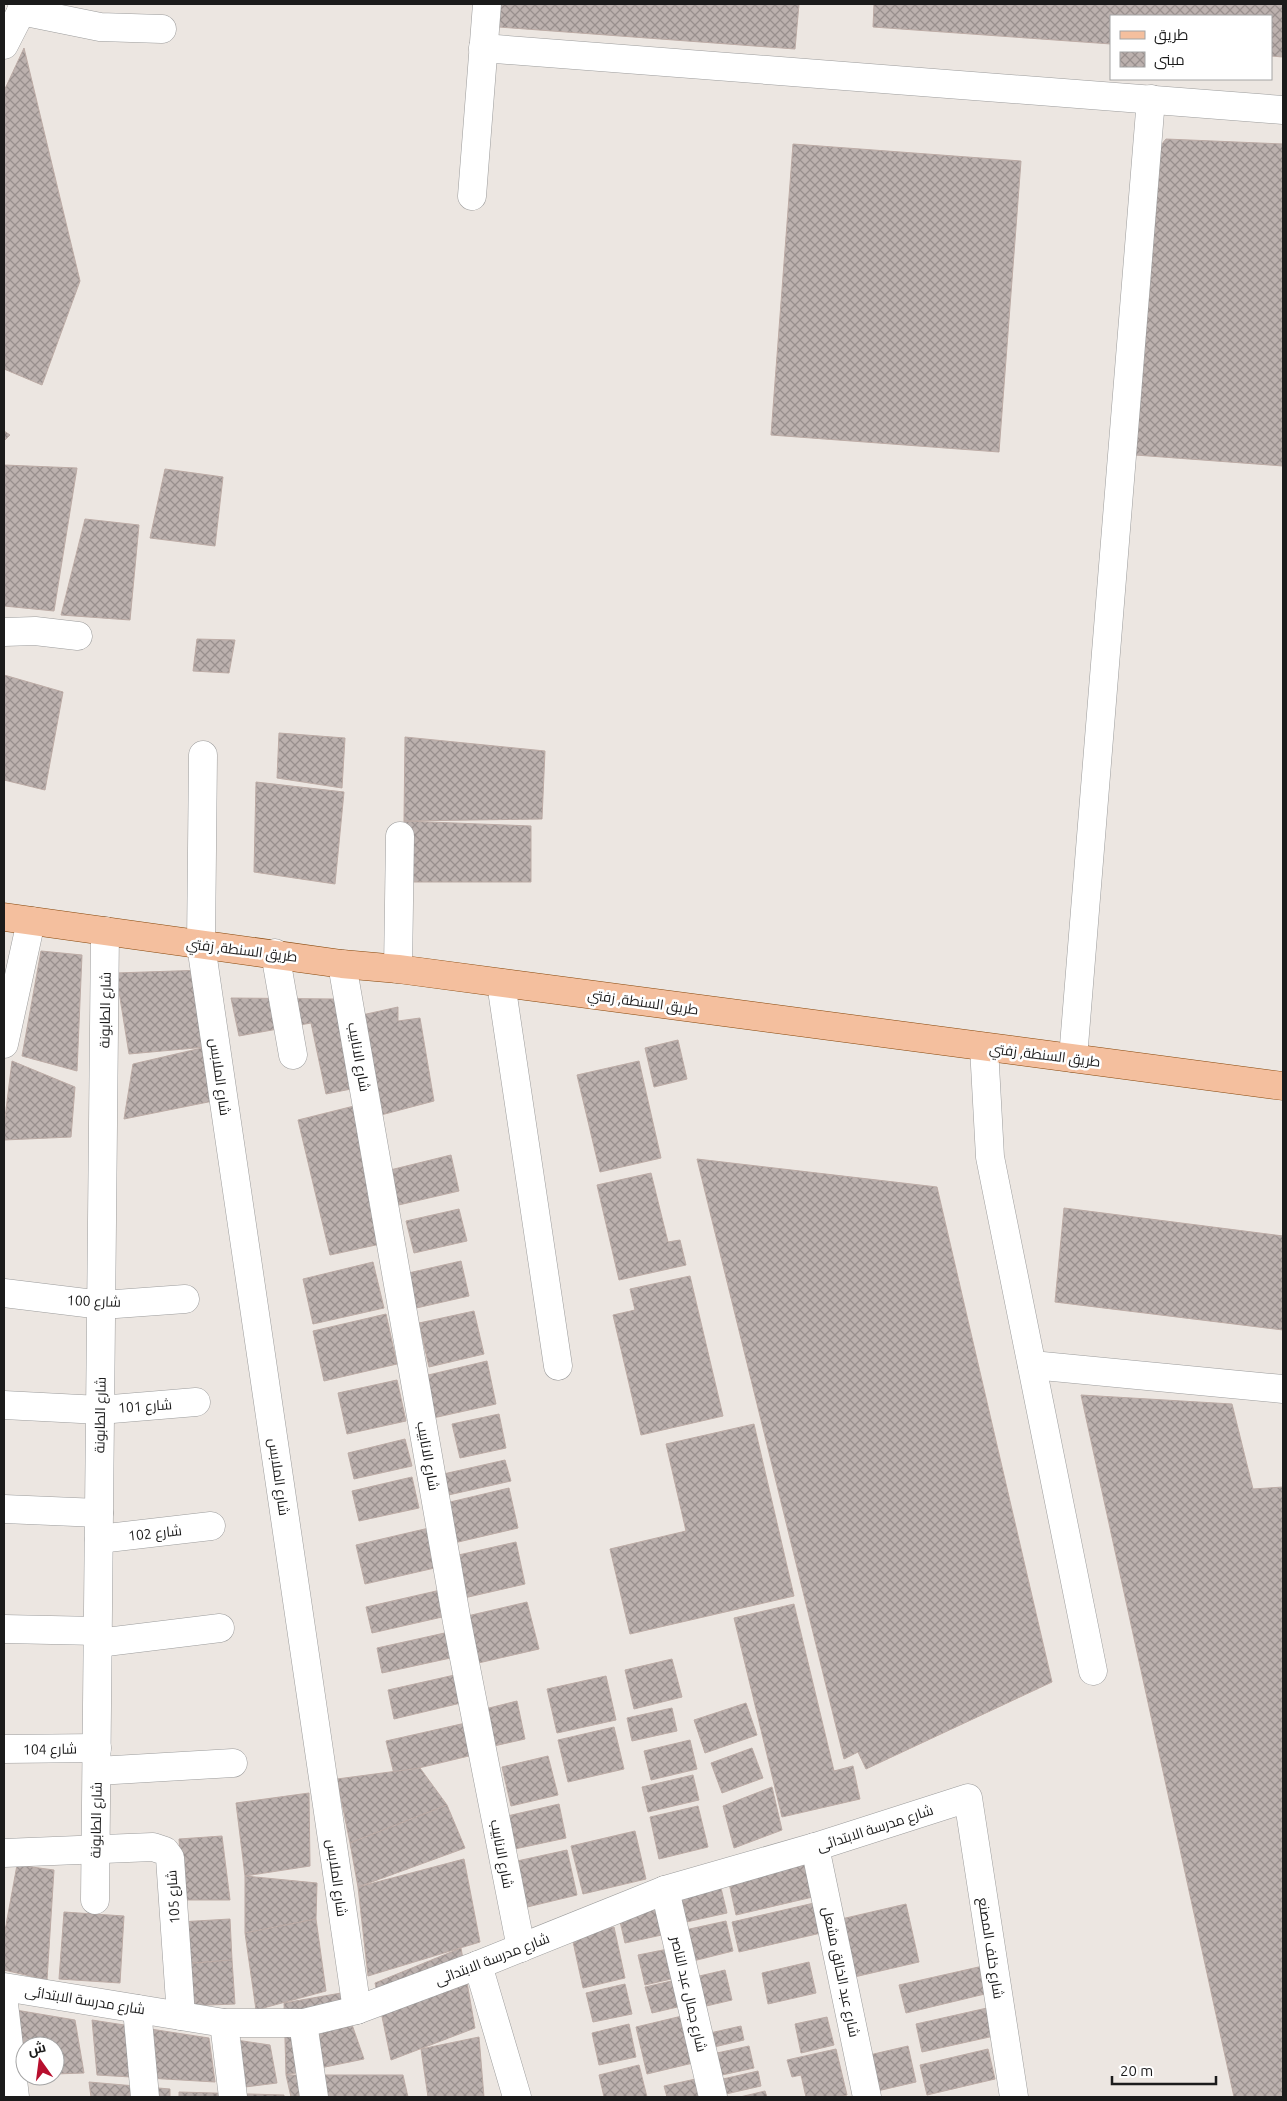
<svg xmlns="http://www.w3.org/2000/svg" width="1287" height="2101" font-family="Ubuntu,Cairo,sans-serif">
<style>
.building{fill:url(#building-cross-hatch);stroke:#bcaba5}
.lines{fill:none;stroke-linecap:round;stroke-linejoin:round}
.minor-casing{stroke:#9c9c9c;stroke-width:29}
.major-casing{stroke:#87470b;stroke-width:29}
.minor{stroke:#fff;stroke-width:28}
.major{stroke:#f4bf9e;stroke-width:28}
.labels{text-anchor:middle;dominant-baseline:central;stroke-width:5;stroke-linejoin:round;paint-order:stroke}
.street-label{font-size:14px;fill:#1b1b1b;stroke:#fff}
</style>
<defs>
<pattern id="building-cross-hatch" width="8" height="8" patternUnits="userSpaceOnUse" patternTransform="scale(1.25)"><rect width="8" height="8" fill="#bcb1ae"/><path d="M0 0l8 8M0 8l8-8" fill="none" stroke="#988f8d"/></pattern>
</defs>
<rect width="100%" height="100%" fill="#ece6e1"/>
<g class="building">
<path d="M487,4h312l-4,45 -310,-23z"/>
<path d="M874,4h409v53l-12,-1v-40h-160v28l-238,-17z"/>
<path d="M24,48l56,233 -38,104 -38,-16v-278z"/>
<path d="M1166,139l117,5v322l-161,-12 23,-290z"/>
<path d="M793,144l228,17 -22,291 -228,-17z"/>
<path d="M4,431l6,4 -6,6z"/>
<path d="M4,465l73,3 -23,143 -50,-5z"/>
<path d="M165,469l58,8 -8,69 -65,-8z"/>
<path d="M85,519l54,6 -9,95 -69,-5z"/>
<path d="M197,639l38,1 -6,33 -36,-2z"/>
<path d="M4,675l59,17 -18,98 -41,-10z"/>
<path d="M279,733l66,5 -3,50 -65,-10z"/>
<path d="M405,737l140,14 -3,68 -138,2z"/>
<path d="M256,782l88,10 -9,92 -81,-12z"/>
<path d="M404,821l127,5v56h-131z"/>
<path d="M41,951l41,4 -5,116 -55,-15z"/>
<path d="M205,970l1,77 -77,7 -13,-81z"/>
<path d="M231,998l104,1 21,89 -30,6 -15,-71 -72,13z"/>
<path d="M398,1007v14l22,-3 14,83 -53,14 -19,-100z"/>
<path d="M678,1040l9,39 -33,8 -9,-39z"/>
<path d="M206,1047l17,52 -99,20 9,-55z"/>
<path d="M12,1061l63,26 -4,50 -67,3v-14z"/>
<path d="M639,1061l22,97 -61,14 -23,-97z"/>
<path d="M354,1106l31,137 -55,12 -32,-135z"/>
<path d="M451,1155l8,36 -69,16 -8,-35z"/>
<path d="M697,1159l240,28 115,495 -186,87 -8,-17 -14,7z"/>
<path d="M651,1173l17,69 12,-2 6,25 -67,15 -22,-95z"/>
<path d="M1064,1208l219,28v94l-228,-28z"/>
<path d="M459,1209l8,32 -53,12 -8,-32z"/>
<path d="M461,1261l8,35 -57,13 -8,-35z"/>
<path d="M373,1262l11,46 -71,16 -10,-45z"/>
<path d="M690,1276l33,140 -82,19 -28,-120 22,-5 -5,-21z"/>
<path d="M474,1311l10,43 -55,13 -10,-44z"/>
<path d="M386,1314l11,50 -73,17 -11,-50z"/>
<path d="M487,1361l9,43 -63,14 -9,-42z"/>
<path d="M397,1380l9,41 -59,13 -9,-41z"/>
<path d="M1081,1395l151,9 21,85 30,-2v610h-49z"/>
<path d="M499,1414l7,34 -46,10 -8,-34z"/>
<path d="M754,1424l40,172 -164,38 -20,-85 76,-18 -20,-87z"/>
<path d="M405,1439l7,27 -58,13 -6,-26z"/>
<path d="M505,1460l6,21 -67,15 -5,-21z"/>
<path d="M412,1477l7,31 -60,13 -7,-30z"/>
<path d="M509,1488l9,40 -64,15 -8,-40z"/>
<path d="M429,1528l10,39 -74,17 -9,-39z"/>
<path d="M516,1542l9,42 -61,14 -10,-42z"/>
<path d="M445,1589l6,26 -79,18 -6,-26z"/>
<path d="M527,1602l12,47 -65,15 -11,-47z"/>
<path d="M794,1604l40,167 19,-5 7,33 -78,18 -48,-199z"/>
<path d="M449,1632l6,25 -73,16 -5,-25z"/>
<path d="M672,1659l10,38 -48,12 -9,-39z"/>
<path d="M459,1674l6,28 -71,17 -6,-29z"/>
<path d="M606,1676l10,44 -59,13 -10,-44z"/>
<path d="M517,1701l8,38 -40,9 -8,-37z"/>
<path d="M746,1703l11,32 -52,18 -11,-33z"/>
<path d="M672,1708l5,23 -45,10 -5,-23z"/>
<path d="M470,1722l7,32 -83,20 -8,-33z"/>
<path d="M614,1727l10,42 -56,13 -10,-42z"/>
<path d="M690,1740l7,29 -46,11 -7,-29z"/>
<path d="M752,1748l11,30 -41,15 -11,-30z"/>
<path d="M548,1756l10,39 -47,11 -9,-39z"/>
<path d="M420,1768l27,37 -97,38 -13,-64z"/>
<path d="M693,1775l6,25 -51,12 -6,-25z"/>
<path d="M772,1787l10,43 -48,18 -11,-42z"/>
<path d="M309,1793l1,73 -65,10 -9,-73z"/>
<path d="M559,1804l7,34 -56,12 -7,-33z"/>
<path d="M447,1805l18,43 -107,39 -8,-44z"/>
<path d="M698,1806l10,41 -49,12 -9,-42z"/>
<path d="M635,1831l11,48 -63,15 -12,-48z"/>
<path d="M222,1836l8,64h-47l-4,-61z"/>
<path d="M567,1850l10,45 -58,14 -11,-46z"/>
<path d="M808,1856l9,40 -81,19 -9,-41z"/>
<path d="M464,1859l16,83 -112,34 -10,-89z"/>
<path d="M17,1865l37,5 -7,110 -43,-10v-34z"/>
<path d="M245,1876l72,7 -1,36 -71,14z"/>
<path d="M720,1884l7,29 -45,10 -6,-28z"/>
<path d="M814,1903l7,30 -82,19 -7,-30z"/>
<path d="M906,1904l13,58 -69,16 -13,-58z"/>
<path d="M665,1906l6,27 -46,10 -6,-26z"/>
<path d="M64,1912l60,4 -4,67 -61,-4z"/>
<path d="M230,1919l2,41 -50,4 -3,-42z"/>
<path d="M316,1919l10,72 -70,19 -11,-77z"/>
<path d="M726,1921l7,30 -40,10 -8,-31z"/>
<path d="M614,1927l11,51 -42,10 -11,-51z"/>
<path d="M461,1948l14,80 -84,32 -16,-77z"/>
<path d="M673,1948l7,29 -35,8 -7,-30z"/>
<path d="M232,1960l3,44 -51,2 -2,-42z"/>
<path d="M809,1962l7,31 -48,11 -6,-31z"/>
<path d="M983,1966l6,27 -83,20 -7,-28z"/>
<path d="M725,1970l7,30 -30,7 -7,-30z"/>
<path d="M680,1979l6,26 -34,8 -7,-26z"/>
<path d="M625,1984l7,30 -39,8 -7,-29z"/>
<path d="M341,1993l23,66 -78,16 -2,-72z"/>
<path d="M4,2008l71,12 9,53 -29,1v-28h-30v30z"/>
<path d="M987,2008l7,28 -72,16 -6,-28z"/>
<path d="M682,2016l11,47 -46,11 -11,-47z"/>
<path d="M827,2017l7,28 -33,8 -6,-29z"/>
<path d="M92,2020l117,18 6,44 -118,-7z"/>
<path d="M629,2024l7,33 -37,8 -7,-32z"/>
<path d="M741,2026l3,14 -30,7 -4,-14z"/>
<path d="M479,2037l5,60h-56l-7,-48z"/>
<path d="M236,2040l34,5 7,38 -32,4z"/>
<path d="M749,2046l5,22 -32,7 -5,-22z"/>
<path d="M908,2046l8,36 -43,10 -8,-36z"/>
<path d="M836,2049l11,46 -9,2h-32l-5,-22 -9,2 -5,-17z"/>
<path d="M988,2049l7,30 -68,16 -7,-30z"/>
<path d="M639,2065l8,32h-43l-5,-22z"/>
<path d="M758,2071l3,15 -35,8 -3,-15z"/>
<path d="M286,2075h117l5,22h-117z"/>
<path d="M700,2078l4,19h-37l-3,-11z"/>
<path d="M89,2082l81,7v8h-79z"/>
<path d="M765,2091l2,6h-27z"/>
<path d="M179,2092l105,3v2h-105z"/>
</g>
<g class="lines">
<g class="minor-casing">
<g id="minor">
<path d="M21,11l79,16 62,2"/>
<path d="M4,45l21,-41"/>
<path d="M483,48l800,62"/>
<path d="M472,196l15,-192"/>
<path d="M4,632l31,-1 43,5"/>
<path d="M203,755l-2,190 156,1065"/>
<path d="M275,953l18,102"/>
<path d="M342,964l115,658 64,326"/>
<path d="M398,969l2,-133"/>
<path d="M501,983l57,383"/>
<path d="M4,1044l27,-123"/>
<path d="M984,1047l6,110 103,514"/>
<path d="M1073,1058l78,-959"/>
<path d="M4,1293l98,12 83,-6"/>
<path d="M1032,1365l251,24"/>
<path d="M4,1405l96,5 96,-8"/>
<path d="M4,1509l95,4"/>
<path d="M99,1539l112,-13"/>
<path d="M4,1629l94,2"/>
<path d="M98,1643l122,-15"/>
<path d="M4,1749l93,-1"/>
<path d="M97,1771l136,-8"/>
<path d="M815,1847l52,250"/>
<path d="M4,1853l149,-6 12,4 5,7 11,158"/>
<path d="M665,1890l48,207"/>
<path d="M95,1900l10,-969"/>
<path d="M478,1965l39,132"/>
<path d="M4,1987l220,36h79l54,-13 121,-45 187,-75 150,-43 153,-49 46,299"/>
<path d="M4,2004l11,93"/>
<path d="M137,2009l8,88"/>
<path d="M224,2023l9,74"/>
<path d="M303,2023l11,74"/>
</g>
</g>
<g class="major-casing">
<path id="major" d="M4,917l338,47 56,5 885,117"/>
</g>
<use href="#minor" class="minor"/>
<use href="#major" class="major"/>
</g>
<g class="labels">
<g class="street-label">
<text transform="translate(242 950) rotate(7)">طريق السنطة, زفتي</text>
<text transform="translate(643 1002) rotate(8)">طريق السنطة, زفتي</text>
<text transform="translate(105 1010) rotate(-89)">شارع الطابونة</text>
<text transform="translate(1045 1055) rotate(7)">طريق السنطة, زفتي</text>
<text transform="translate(359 1057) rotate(80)">شارع الانابيب</text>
<text transform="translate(220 1077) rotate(82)">شارع الملابس</text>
<text transform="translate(94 1301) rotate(2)">شارع 100</text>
<text transform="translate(145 1406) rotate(-4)">شارع 101</text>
<text transform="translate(100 1415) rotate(-89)">شارع الطابونة</text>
<text transform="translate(428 1456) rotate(80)">شارع الانابيب</text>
<text transform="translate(279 1477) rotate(82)">شارع الملابس</text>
<text transform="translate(155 1533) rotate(-6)">شارع 102</text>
<text transform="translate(50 1749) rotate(-1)">شارع 104</text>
<text transform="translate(96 1820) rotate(-89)">شارع الطابونة</text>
<text transform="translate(875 1828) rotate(-18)">شارع مدرسة الابتدائى</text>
<text transform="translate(502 1854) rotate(79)">شارع الانابيب</text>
<text transform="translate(337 1878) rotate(82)">شارع الملابس</text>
<text transform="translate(173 1897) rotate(-94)">شارع 105</text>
<text transform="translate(991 1948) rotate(81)">شارع خلف المصنع</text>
<text transform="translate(492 1959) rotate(-21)">شارع مدرسة الابتدائى</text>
<text transform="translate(841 1972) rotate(78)">شارع عبد الخالق مشعل</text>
<text transform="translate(689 1994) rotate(77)">شارع جمال عبد الناصر</text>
<text transform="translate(85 2000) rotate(9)">شارع مدرسة الابتدائى</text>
</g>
</g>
<rect width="1287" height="2101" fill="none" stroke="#1b1b1b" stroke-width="10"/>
<rect x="1110" y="15" width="162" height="65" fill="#ffffff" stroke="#a4a4a4"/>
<rect x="1120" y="31" width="25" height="8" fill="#f4bf9e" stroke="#a4a4a4"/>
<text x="1154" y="40" font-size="15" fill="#1b1b1b">طريق</text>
<rect x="1120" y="52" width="25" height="15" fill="url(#building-cross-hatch)" stroke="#a4a4a4"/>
<text x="1154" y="65" font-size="15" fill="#1b1b1b">مبنى</text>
<g transform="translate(40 2061) rotate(346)"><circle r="24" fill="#ffffff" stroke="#a4a4a4"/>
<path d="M0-4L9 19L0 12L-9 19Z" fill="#b70f2e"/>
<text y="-8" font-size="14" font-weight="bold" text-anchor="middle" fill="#1b1b1b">ش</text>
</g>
<path d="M1112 2076v8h104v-8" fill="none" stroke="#1b1b1b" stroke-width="2.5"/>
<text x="1120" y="2076" font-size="15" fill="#1b1b1b" stroke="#ffffff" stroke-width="4" paint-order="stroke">20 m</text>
</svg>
